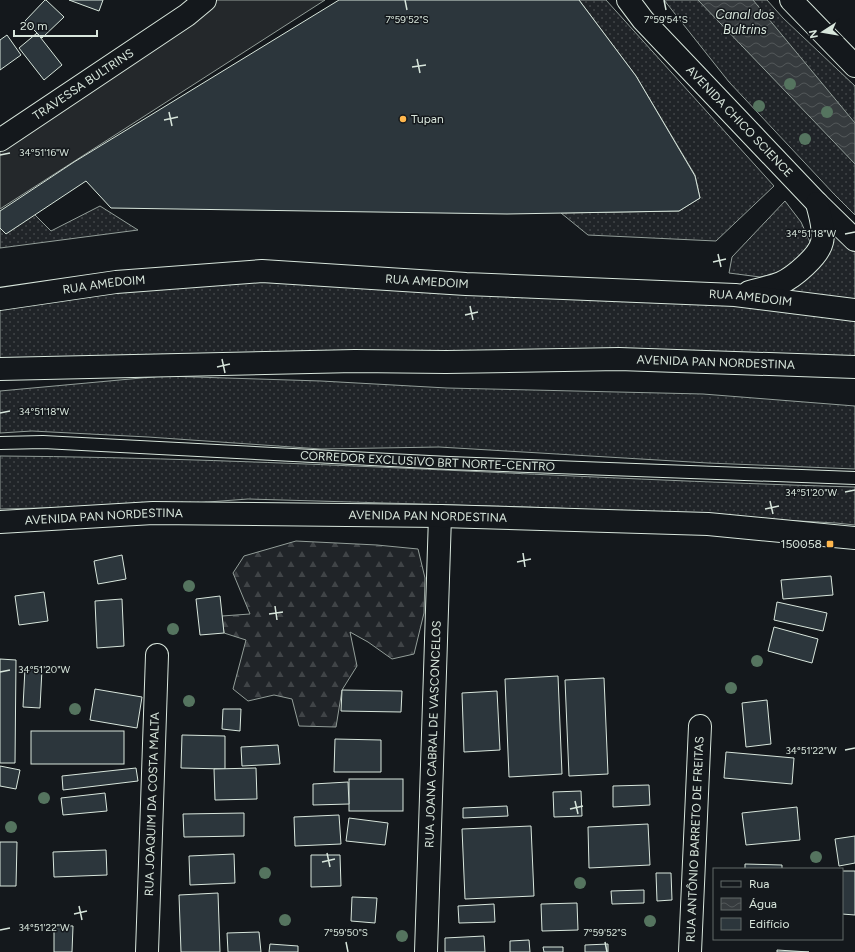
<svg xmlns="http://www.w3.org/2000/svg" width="855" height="952" font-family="Figtree,sans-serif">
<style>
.grass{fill:url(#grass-dots);stroke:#939e99}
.forest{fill:url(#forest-firs);stroke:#939e99}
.parking{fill:#24282b;stroke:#939e99}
.water{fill:url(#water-waves);stroke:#939e99}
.building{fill:#2c363c;stroke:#d8e6dc}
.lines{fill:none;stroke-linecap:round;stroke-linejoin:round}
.service-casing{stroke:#d8e6dc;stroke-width:14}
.minor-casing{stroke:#d8e6dc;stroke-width:24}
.secondary-casing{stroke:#d8e6dc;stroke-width:24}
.trunk-casing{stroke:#d8e6dc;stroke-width:24}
.service{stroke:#14181c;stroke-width:12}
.minor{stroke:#14181c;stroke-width:22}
.secondary{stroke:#14181c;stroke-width:22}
.trunk{stroke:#14181c;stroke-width:22}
.tree{fill:#55745f}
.ticks{fill:none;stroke:#d8e6dc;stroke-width:1.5}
.poi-dot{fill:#ffb74d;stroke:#14181c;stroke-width:1.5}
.labels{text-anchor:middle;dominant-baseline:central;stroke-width:3;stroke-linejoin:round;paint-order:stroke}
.street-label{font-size:12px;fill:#d8e6dc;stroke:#14181c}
.poi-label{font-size:12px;fill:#d8e6dc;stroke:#14181c;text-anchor:start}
.water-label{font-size:13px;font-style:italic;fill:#d8e6dc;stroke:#14181c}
.ticks-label{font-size:10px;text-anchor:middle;fill:#d8e6dc;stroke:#14181c;stroke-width:3;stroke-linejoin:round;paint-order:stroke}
</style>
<defs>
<pattern id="grass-dots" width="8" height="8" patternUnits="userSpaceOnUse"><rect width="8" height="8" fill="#202428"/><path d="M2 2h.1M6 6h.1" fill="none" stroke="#404447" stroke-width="1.8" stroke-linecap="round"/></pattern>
<pattern id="forest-firs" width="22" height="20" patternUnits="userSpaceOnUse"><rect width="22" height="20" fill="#202428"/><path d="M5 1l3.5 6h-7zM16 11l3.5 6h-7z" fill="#404447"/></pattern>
<pattern id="water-waves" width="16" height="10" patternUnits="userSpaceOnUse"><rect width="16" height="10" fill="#363b3e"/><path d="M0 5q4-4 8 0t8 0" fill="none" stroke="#525759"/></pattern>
</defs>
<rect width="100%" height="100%" fill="#14181c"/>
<g class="grass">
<path d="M579,0h27l168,186 -58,55 -128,-6 -27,-22 118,-2 21,-13 -5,-23 -59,-99z"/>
<path d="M664,0h103l16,18 72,68v129l-21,-21 -105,-112z"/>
<path d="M785,201l16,21 9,20 -9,17 -13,12 -28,6 -31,-4 3,-16z"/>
<path d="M100,206l38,24 -138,18v-20l6,5 28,-19 17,17z"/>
<path d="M827,220l28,27v57l-74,-14z"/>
<path d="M256,274l385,25 214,15v46l-855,5v-60z"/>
<path d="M163,376l158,5 126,7 256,6 152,12v63l-147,-6 -269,-16 -118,2 -173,-12 -116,-6 -32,2v-42z"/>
<path d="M0,456c285,2 570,23 855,31v38l-19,-2 -279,-15 -309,-9 -80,6 -168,4z"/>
</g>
<path class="forest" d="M296,541l81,4 41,4 7,29 -1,35 -10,41 -22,5 -24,-17 -18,-10 7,34 -15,24 -6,37 -37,-1 -7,-27 -18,-4 -26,6 -15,-12 13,-49 -22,-7 -2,-17 28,-2 -17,-41 11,-17z"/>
<path class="parking" d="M203,0h122l-325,209v-72z"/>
<path class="water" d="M698,0h55l102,123v41z"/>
<g class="building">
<path d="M45,0h1l18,17 -22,21 -17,-17z"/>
<path d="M69,0h34l-4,11z"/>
<path d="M339,0h240l57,76 59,100 5,22 -21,13 -172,3 -396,-6 -25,-27 -80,53 -6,-6v-17l74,-49z"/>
<path d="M37,33l25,32 -18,15 -25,-32z"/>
<path d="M7,35l14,20 -21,15v-30z"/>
<path d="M122,555l4,24 -28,5 -4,-23z"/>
<path d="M831,576l2,19 -50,4 -2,-19z"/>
<path d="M44,592l4,29 -29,4 -4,-29z"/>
<path d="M220,596l4,37 -24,2 -4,-36z"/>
<path d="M122,599l2,47 -27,2 -2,-47z"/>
<path d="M777,602l50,11 -4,18 -49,-11z"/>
<path d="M774,627l44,12 -6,24 -44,-12z"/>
<path d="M0,659l16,1 -1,103h-15z"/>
<path d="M25,668l17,1 -2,39 -17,-1z"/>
<path d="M558,676l4,98 -53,3 -4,-98z"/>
<path d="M604,678l4,96 -39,2 -4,-96z"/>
<path d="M95,689l47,8 -5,31 -47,-8z"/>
<path d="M342,690l60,1 -1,21 -60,-1z"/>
<path d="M497,691l3,59 -36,2 -2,-59z"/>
<path d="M767,700l4,44 -25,3 -4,-44z"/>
<path d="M223,709h18l-1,22 -18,-2z"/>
<rect x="31" y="731" width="93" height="33"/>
<path d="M182,735l43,1v33l-44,-1z"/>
<path d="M335,739l46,1v32h-47z"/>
<path d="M278,745l2,19 -38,2 -1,-19z"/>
<path d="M726,752l68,6 -2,26 -68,-6z"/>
<path d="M0,766l20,4 -4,19 -16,-3z"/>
<path d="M136,768l2,13 -75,9 -1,-14z"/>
<path d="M256,768l1,31 -42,1 -1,-31z"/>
<rect x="349" y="779" width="54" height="32"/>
<path d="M348,782l1,22 -36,1v-21z"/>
<path d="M649,785l1,20 -37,2v-21z"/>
<path d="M581,791l1,25 -28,1 -1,-25z"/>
<path d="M105,793l2,18 -44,4 -2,-17z"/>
<path d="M507,806l1,10 -45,2v-10z"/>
<path d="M797,807l3,33 -54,5 -4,-32z"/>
<path d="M244,813v23l-60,1 -1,-23z"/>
<path d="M339,815l2,29 -46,2 -1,-29z"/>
<path d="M349,818l39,5 -3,22 -39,-4z"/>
<path d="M648,824l2,41 -61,3 -1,-41z"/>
<path d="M531,826l3,70 -69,3 -3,-70z"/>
<path d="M855,836v27l-16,3 -4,-27z"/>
<path d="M0,842h17l-1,44h-16z"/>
<path d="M106,850l1,25 -53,2 -1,-25z"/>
<path d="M234,854l1,29 -45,2 -1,-29z"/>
<path d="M311,855h29l1,31 -30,1z"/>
<path d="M745,864l37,1v4h-37z"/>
<path d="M842,871h13v44l-13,-1z"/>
<path d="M656,873h15l1,27 -15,1z"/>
<path d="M644,890v13l-32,1 -1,-13z"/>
<path d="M218,893l2,59h-39l-2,-57z"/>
<path d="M352,897l25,1 -2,25 -24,-2z"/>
<path d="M577,903l1,27 -36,1 -1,-27z"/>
<path d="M494,904l1,18 -36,1 -1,-17z"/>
<path d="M54,925l19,1 -1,26h-18z"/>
<path d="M259,932l2,20h-33l-1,-19z"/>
<path d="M484,936l1,16h-40v-14z"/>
<path d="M529,940l1,12h-20v-11z"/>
<path d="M270,944l28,2v6h-29z"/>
<path d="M608,944v8h-23v-7z"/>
<path d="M543,947h20v5h-19z"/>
<path d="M777,950l32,2h-32z"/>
</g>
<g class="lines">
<g class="service-casing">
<g id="service">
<path id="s1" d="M0,443l43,-1 406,21 406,15"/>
</g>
</g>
<g class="minor-casing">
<g id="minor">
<path id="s2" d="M0,140l187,-125 18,-15"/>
<path id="s3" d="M147,952l10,-297"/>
<path id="s4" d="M426,952l14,-436"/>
<path id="s5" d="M690,952l10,-226"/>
</g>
</g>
<g class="secondary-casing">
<g id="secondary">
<path id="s6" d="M628,0l15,20 174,183 38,37"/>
<path d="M791,0l64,66"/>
<path d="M749,292c11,-3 22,-5 32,-9 13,-6 38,-27 41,-41 3,-13 -2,-26 -5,-39"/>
<path id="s7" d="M0,299l116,-17 146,-11 204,13 269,11 120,15"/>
</g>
</g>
<g class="trunk-casing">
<g id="trunk">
<path id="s8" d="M0,369l355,-8 91,1 173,-3 236,8"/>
<path id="s9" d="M0,522l153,-9 287,3 268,8 147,14"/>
</g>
</g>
<use href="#service" class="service"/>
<use href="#minor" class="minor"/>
<use href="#secondary" class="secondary"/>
<use href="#trunk" class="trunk"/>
</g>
<g class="tree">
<circle cx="790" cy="84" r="6"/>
<circle cx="759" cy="106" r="6"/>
<circle cx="827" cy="112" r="6"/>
<circle cx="805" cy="139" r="6"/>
<circle cx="189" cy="586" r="6"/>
<circle cx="173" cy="629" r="6"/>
<circle cx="757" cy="661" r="6"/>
<circle cx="731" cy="688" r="6"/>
<circle cx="189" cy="701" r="6"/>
<circle cx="75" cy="709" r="6"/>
<circle cx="44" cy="798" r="6"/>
<circle cx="11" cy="827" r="6"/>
<circle cx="816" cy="857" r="6"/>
<circle cx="265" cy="873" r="6"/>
<circle cx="580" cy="883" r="6"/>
<circle cx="285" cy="920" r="6"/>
<circle cx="650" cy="921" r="6"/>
<circle cx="402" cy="936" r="6"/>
</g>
<path class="ticks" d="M405,0l2,10M664,0l2,10M417,59l3,14M412,67l14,-2M169,112l3,14M164,120l14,-3M0,155l10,-2M845,234l10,-2M718,254l3,13M713,262l13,-3M470,306l3,14M465,315l13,-3M222,359l3,14M217,367l13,-3M0,413l10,-2M845,492l10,-2M770,501l3,13M765,509l14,-3M523,553l2,14M517,562l14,-3M275,606l2,14M269,614l14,-2M0,672l10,-2M845,750l10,-2M575,801l3,13M570,809l13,-3M327,853l3,14M322,862l13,-3M79,906l3,14M74,914l13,-3M0,930l10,-2M346,942l2,10M605,942l2,10"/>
<g class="poi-dot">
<circle cx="403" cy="119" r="4"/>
<rect x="826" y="540" width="8" height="8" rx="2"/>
</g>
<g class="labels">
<g class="street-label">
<text stroke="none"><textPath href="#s2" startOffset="100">TRAVESSA BULTRINS</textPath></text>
<text stroke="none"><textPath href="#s6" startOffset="165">AVENIDA CHICO SCIENCE</textPath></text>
<text stroke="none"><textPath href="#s7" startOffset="429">RUA AMEDOIM</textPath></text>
<text stroke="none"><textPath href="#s7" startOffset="105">RUA AMEDOIM</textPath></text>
<text stroke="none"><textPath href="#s7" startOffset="753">RUA AMEDOIM</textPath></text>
<text stroke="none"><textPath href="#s8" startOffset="716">AVENIDA PAN NORDESTINA</textPath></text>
<text stroke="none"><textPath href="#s1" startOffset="428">CORREDOR EXCLUSIVO BRT NORTE-CENTRO</textPath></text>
<text stroke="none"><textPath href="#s9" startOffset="428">AVENIDA PAN NORDESTINA</textPath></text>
<text stroke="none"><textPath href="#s9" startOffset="104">AVENIDA PAN NORDESTINA</textPath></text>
<text stroke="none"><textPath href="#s4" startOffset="218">RUA JOANA CABRAL DE VASCONCELOS</textPath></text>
<text stroke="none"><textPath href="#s3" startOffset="148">RUA JOAQUIM DA COSTA MALTA</textPath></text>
<text stroke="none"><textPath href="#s5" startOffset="113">RUA ANTÔNIO BARRETO DE FREITAS</textPath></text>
</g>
<g class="poi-label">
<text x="411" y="119">Tupan</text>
<text x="822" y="544" text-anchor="end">150058</text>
</g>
<g class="water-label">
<text x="745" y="14">Canal dos<tspan x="745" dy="15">Bultrins</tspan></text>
</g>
</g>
<g class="ticks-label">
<text x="407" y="23">7°59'52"S</text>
<text x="666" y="23">7°59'54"S</text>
<text x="44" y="156">34°51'16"W</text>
<text x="811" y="237">34°51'18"W</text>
<text x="44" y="415">34°51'18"W</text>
<text x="811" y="496">34°51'20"W</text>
<text x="44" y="673">34°51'20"W</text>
<text x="811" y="754">34°51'22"W</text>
<text x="44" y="931">34°51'22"W</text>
<text x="346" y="936">7°59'50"S</text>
<text x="605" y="936">7°59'52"S</text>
</g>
<rect x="713" y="868" width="130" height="72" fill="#14181c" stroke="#626a69"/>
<rect x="721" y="881" width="20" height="6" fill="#14181c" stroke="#626a69"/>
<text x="749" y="888" font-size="12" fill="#d8e6dc">Rua</text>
<rect x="721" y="898" width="20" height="12" fill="url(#water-waves)" stroke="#626a69"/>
<text x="749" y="908" font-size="12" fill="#d8e6dc">Água</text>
<rect x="721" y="918" width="20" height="12" fill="#2c363c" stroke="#626a69"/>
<text x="749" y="928" font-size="12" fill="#d8e6dc">Edifício</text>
<g transform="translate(823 32) rotate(258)" stroke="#14181c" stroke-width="3" paint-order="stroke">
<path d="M0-3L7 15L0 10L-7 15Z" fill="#d8e6dc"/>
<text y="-6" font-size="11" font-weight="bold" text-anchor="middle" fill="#d8e6dc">N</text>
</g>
<path d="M14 30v6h83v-6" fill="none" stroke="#d8e6dc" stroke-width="2"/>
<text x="20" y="30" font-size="12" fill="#d8e6dc" stroke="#14181c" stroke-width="3" paint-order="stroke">20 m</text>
</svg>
